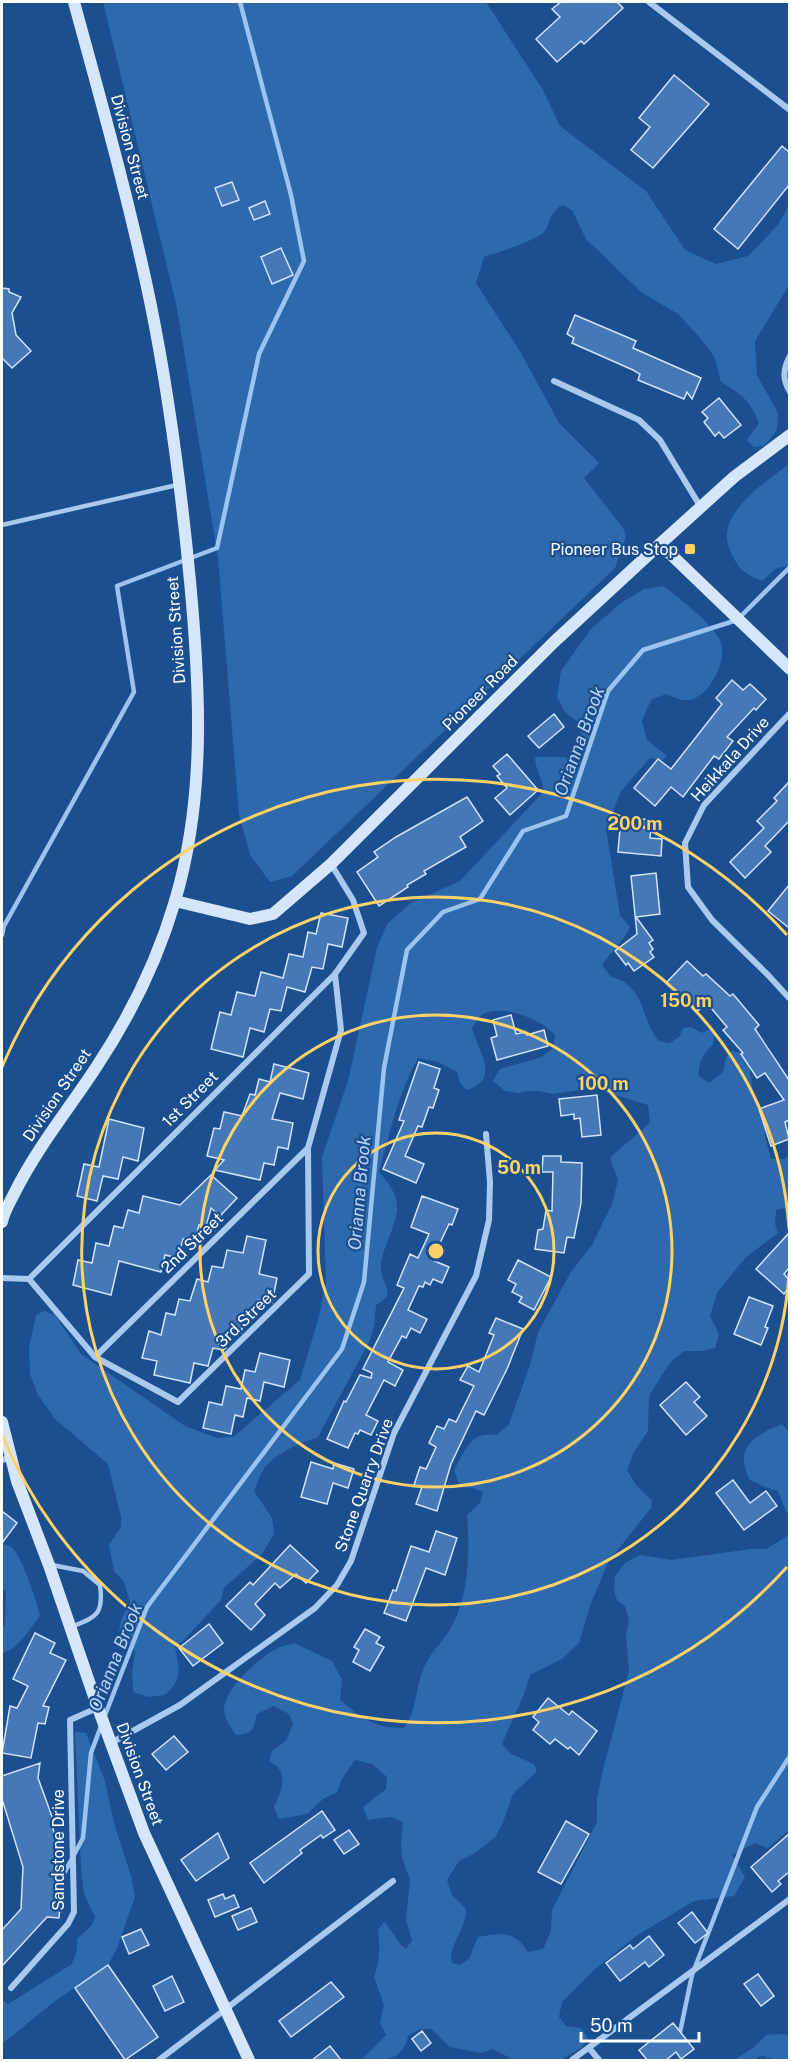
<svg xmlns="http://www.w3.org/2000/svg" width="791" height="2062" font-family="'Public Sans',sans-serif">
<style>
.green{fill:#2e69ad}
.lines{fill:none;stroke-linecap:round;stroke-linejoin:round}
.stream{stroke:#9cc4f0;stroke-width:4.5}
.building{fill:#4478b7;stroke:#cfe3fa;stroke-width:1.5}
.lane{stroke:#a9c9ee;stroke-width:4.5}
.street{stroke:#a9c9ee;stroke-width:6}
.secondary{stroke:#d6e6fa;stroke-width:12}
.ring{fill:none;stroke:#ffd166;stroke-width:3}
.poi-dot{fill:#ffd166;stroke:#1b4f8f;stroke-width:2}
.labels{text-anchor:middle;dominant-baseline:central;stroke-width:4.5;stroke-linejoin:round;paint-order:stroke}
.street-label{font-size:16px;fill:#fff;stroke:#1b4f8f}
.poi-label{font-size:16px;fill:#fff;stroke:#1b4f8f;text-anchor:end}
.water-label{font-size:18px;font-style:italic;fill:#b5d3f5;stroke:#1b4f8f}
.centre{fill:#ffd166;stroke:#1b4f8f;stroke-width:3}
.ring-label{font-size:18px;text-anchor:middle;font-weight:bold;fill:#ffd166;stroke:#1b4f8f;stroke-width:4.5;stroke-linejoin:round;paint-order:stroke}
</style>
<rect width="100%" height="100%" fill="#1b4f8f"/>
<g class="green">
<path d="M103,2h383l57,88 17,36 86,65 39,59 31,14 32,-8 30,-31 11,-20v80l-34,56 2,34 21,38 -1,17 -13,16 -10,1 -7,-7 12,-17c-9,-23 -17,-28 -38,-41l-6,-24 -14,-19 -23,-25 -37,-22 -55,-53 -14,-29 -10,-5c-15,10 -10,18 -19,28 -9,8 -47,20 -59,24l-8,26 45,70 38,70 40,40 -15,15 39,50 3,8 -11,32 -323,308 -22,6 -20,-27 -11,-41 -21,-256 -41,-250z"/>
<path d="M789,464v102l-12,2 -15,13c-19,-8 -24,-12 -32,-31 -16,-36 35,-67 59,-86z"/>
<path d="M663,586c15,10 49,38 57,54 8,19 -8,52 -27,59 -8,4 -19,-2 -27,-5l-15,6 -9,21 5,19 20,16 -5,4 -12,-2 -29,33 -15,38 14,86 10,12c-6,14 -19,25 -28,38l9,12c35,7 30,45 48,64l11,2 10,-7 3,-8 8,-1 11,6 9,-5 3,6 -1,11c-10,8 -15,18 -14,31l10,7 14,-11 3,-14 6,-7 14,3c7,21 3,43 19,60v23l6,22h13l5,-4v57l-4,-4 -9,2 -1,14 3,9 -33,25 -28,35 -7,23 9,18 -4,14 -13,3h-18l-15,13 -20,32 -1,35 -14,21 -7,18 9,15 16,16 -1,7 -42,53 -18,42 -12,40 -17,16 -32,16c-6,25 -19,46 -28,69l9,10 23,10 3,7 -24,23 -10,28 -7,14 -19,16 -18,9 -12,19 5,15 14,14c1,19 -19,38 -14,54l8,2 9,-6 9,-22c24,-4 36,-7 50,15l15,-3 8,-18 1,-21 45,-88v-24l6,-28 26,-99 -3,-36 3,-15 -4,-14 -8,-6 -3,-9 1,-15 10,-13 15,-8 31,5 80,-11h15l23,-14v295l-21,18 -13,-5 -23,12 13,22 -11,19 -40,5 -58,35 -42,34 -32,32 -3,15 7,9 15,2 7,10 -7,10 -20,12h-47l-21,-11 -12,4 -31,-6 -19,-18h-11l-12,7c-5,26 -25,24 -47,24l25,-25 -6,-12 4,-18 -10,-28c6,-17 6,-30 4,-47l6,-8c9,8 12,20 22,27l6,-9 -6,-19 4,-42 -8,-21 -1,-14 2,-22 -12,-5 -23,3 -5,-13 23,-18 1,-12 -15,-13 -17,-4 -13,19 -5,13 -14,7 -16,15 -28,5 -5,-12c8,-17 16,-35 -5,-46l3,-10 14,-10 7,-17 -4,-10 -16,-8 -16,8c-3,15 -5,20 -21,21 -5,-7 -12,-17 -12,-26 2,-22 34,-50 52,-60 5,-3 12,-4 18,-6l38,18 10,18 -2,21c22,18 34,28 64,28 14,-20 11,-40 20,-61 7,-16 21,-27 29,-43 16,-32 17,-73 14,-109l13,-12 3,-11 -10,-4 -13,-1 -6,-17c12,-20 15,-39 43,-35l12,-11 21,-59 8,-33 33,-60 21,-27 20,-41 6,-24 -8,-22c13,-13 27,-22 40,-36l-2,-17 -56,-17 -39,6 -15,-3h-12l-7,2 -14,-2 -12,-10 7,-12 42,-12 11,-9 2,-13c-14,-16 -55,-33 -75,-19 -3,3 -6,9 -8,12 6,23 30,52 -6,62l-6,-7 -3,-11 -19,-10 -20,-4c-20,36 -28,74 -39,114 8,9 20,24 18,37 -1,19 -17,42 -16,60 1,16 17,25 -5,36l-2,21 -4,14 -52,97c-18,6 -43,16 -54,32 -4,6 -7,15 -10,22l18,27 2,16 -12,20 -38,34 -3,12 -38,41 -8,5c3,24 10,30 -10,49l-17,2 -15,-5 -1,-19 3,-21 -7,-12 -9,-7 2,-13 9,-18 -6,-20 -10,-11 -5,-26 12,-18v-10l-13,-53 -53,-45 -17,-24 -8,-21 -1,-26 7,-33 8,-4 11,4 26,39 104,72 32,12 16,-1 67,-57 18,-60 8,-37 -4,-126 26,-76 29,-133 10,-24 24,-21 49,-22 84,-90c-2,-14 -9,-22 -9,-34h27l12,3 11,-9 -1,-11 -7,-19 -12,-9 -8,-15 4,-26 30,-42 30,-26 23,-14z"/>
<path d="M782,1424l7,8v86l-11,-27 -13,-4 -16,-8c-2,-5 -5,-13 -5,-19 -1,-20 22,-29 38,-36z"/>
<path d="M2,1543c3,2 6,2 9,4 11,8 26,55 29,69 -10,12 -22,34 -38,37v-24l3,-5 1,-34 -4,-1z"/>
<path d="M75,1732l11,1 19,48 9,42 17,53 4,21 -18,51 -9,17 -53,36 -53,43v-44l6,4 64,-40 5,-14v-11l15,-14 3,-8 -11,-23 -3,-25z"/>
<path d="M776,2034l13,1v25h-14l-12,-4 -5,1 -2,3h-22l19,-12 13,-13z"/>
</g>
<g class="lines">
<g class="stream">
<path d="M2,935l2,-9 130,-234 -17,-106 100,-38 42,-194 45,-93 -13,-66 -51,-193"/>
<path d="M104,1718l43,-111 195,-258 22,-67 20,-214 23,-118 36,-38 37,-13 43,-68 43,-15 42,-125 35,-41 94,-30 53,-53"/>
<path d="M60,1881l23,-43 8,-85 10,-27"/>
<path d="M679,2037l13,-62 65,-168 33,-51"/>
</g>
</g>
<g class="building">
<path d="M561,2h56l6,6 -39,36 -3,-3 -24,21 -21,-23 24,-22 -8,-8z"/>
<path d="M674,75l35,29 -56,64 -22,-18 19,-23 -11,-9z"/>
<path d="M782,146l7,6v33l-51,64 -24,-20z"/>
<path d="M232,182l7,18 -17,6 -7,-18z"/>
<path d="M265,201l5,13 -16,6 -5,-12z"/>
<path d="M281,248l12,27 -21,9 -11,-27z"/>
<path d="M2,288l7,1v3l12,5 -9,16 4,22 15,16 -19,17 -10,-10z"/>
<path d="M575,315l61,26 -3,7 68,30 -9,21 -5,-7 -3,7 -46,-19 2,-6 -7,-4 -61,-27 2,-5 -7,-4z"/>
<path d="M719,398l22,27 -17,13 -5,-6 -4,4 -11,-14 4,-4 -6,-6z"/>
<path d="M732,680l11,10 7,-6 16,15 -10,11 -2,-2 -27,29 6,4 -14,18 -5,-3 -31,41 -12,-10 -16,19 -21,-18 24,-29 13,10 51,-65 -6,-6z"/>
<path d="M554,714l10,13 -25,21 -11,-12z"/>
<path d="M507,754l31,36 -28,25 -15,-17 12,-10 -10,-12 3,-2 -7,-8z"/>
<path d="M789,782v39l-24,25 6,6 -26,26 -15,-16 34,-34 -7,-7 20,-20 -3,-3z"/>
<path d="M467,797l16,24 -23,16 6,10 -42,24 2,3 -19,11 1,2 -29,19 -22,-34 21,-15 -4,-5 22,-15z"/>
<path d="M621,817l31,3 -2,18 12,1 -1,17 -43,-4z"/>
<path d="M656,873l4,41 -24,3 17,23 -4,3 4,6 -3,3 4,5 -20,14 -6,-8 -2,2 -11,-14 22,-17 -6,-58z"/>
<path d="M789,885v43l-21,-17z"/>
<path d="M321,913l27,5 -6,29 -14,-3 -5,25 -11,-2 -7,25 -18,-5 -6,24 -11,-2 -6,23 -14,-4 -7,29 -32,-8 9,-37 11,3 6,-23 18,4 6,-24 22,6 6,-24 14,3 5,-25 8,2z"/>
<path d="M687,961l16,15 3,-2 24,22 3,-2 26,31 -4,4 34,51v40l-4,2 4,17 -18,7 -12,-37 25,-9 -19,-27 -8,5 -16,-24 2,-1 -20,-23 4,-3 -21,-25 -8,9 -32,-28z"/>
<path d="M511,1015l5,19 10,-2 1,3 17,-5 4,16 -51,14 -6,-22 6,-2 -4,-16z"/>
<path d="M419,1062l21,7 -6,19 5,2 -6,18 -4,-1 -7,20 -4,-1 -13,30 19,8 -8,19 -33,-14 21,-48 -5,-1z"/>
<path d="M274,1064l35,9 -6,26 -23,-6 -8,26 21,4 -5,26 -10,-2 -4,18 -10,-2 -4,17 -45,-10 9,-10 -17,-4 7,-28 6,1 4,-17 18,4 8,-22 5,1 4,-16 11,3z"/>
<path d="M597,1095l4,40 -19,2 -2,-19 -6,1v-5l-13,2 -2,-17z"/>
<path d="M109,1119l35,9 -6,33 -15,-4 -5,22 -15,-3 -6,25 -20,-5 7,-32 15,3z"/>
<path d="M543,1156h18v6l21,1 -1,40 -7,35 -7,-1 -3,16 -29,-4 3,-19 5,-1 3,-19 6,1 1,-39h-11z"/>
<path d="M211,1175l26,23 -17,18 -9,-8 -5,19 -7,-2 -4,17 -12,-3 -5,19 -13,-3 -4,17 -42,-11 -8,34 -38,-10 5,-25 14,3 4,-20 13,3 5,-20 9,2 5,-18 11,3 4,-17 37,9z"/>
<path d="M422,1196l36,13 -6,16 -3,-1 -17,36 17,7 -7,16 -9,-4 -3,6 -5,-3 -2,5 -4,-1 -11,24 19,9 -7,14 -9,-5 -5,10 -4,-2 -14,26 15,8 -8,16 -11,-6 -18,35 12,6 -7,14 -11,-5 -2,4 -3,-1 -7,15 -21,-9 17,-38 2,1 14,-27 11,3 1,-5 -9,-4 41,-81 -7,-3 13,-31 8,4 11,-24 -18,-7z"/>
<path d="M789,1233v35l-5,6 5,6v8l-5,6 -28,-25z"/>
<path d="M247,1236l19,4 -7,34 18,4 -5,25 -14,-3 -4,17 -9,-2 -4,18 -11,-2 -4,17 -3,2 -10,-2 -5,18 -14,-3 -4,20 -36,-8 3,-14 -15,-3 7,-27 12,4 5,-22 9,2 4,-16 11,2 7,-22 11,3 4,-16 11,2 4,-18 16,3z"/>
<path d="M518,1260l33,17 -17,33 -15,-8 3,-5 -10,-5 4,-8 -8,-4z"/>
<path d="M749,1297l24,9 -8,21 3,1 -7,17 -27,-11z"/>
<path d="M496,1318l27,11 -16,40 -23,46 -8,-4 -25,53 -14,47 -21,-7 6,-17 -8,-2 6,-18 6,2 10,-22 -7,-4 8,-17 7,3 5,-10 7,3 18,-36 -14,-6 8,-14 11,6 15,-37 -5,-2z"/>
<path d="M260,1353l30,7 -6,27 -20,-5 -4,19 -13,-3 -4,19 -8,-2 -4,19 -28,-6 6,-26 13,3 4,-19 15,3 4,-19 10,2z"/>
<path d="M686,1382l14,15 -6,5 13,14 -21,19 -26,-30z"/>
<path d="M311,1462l22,7 1,-6 20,6 -6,19 -15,-5 -6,21 -26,-7z"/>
<path d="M733,1480l17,23 16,-12 11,15 -33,24 -28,-37z"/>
<path d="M2,1511l15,12 -15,20z"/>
<path d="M436,1531l21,7 -12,37 -19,-7 -20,53 -22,-8 9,-23 3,1 15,-45 18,6z"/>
<path d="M290,1545l28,26 -12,12 -10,-9 -16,14 -5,-5 -20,21 10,11 -14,15 -25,-24 24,-24 3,3z"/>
<path d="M209,1624l14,19 -30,23 -14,-18z"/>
<path d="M365,1629l15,8 -4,6 8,4 -14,24 -17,-9 6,-12 -5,-3z"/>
<path d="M35,1633l20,10 -5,10 16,7 -23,46 6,1 -4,17 -7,-1 -7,35 -29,-5 8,-47 7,2 11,-22 -15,-7z"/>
<path d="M548,1698l21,17 3,-4 25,20 -18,24 -9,-8 -2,2 -13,-10 -5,5 -17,-14 6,-8 -6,-5z"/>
<path d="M174,1736l14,16 -22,18 -14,-16z"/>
<path d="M40,1763l-2,15 16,44 -3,1 13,39 -5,56 -12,-1 -45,49v-36l19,-21 2,-42 -21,-68v-23z"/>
<path d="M322,1811l13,19 -12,8 -2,-3 -21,15 2,3 -38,30 -14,-20z"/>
<path d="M566,1821l23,13 -28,50 -23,-12z"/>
<path d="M349,1830l10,14 -15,10 -10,-14z"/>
<path d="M218,1833l11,25 -33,23 -15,-21z"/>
<path d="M789,1834v38l-11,9 3,3 -9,8 -21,-25z"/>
<path d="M223,1894l2,5 9,-4 5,12 -24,10 -7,-17z"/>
<path d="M251,1908l6,14 -19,8 -6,-14z"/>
<path d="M692,1912l16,21 -13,10 -17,-20z"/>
<path d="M141,1929l8,16 -20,9 -7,-17z"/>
<path d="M649,1936l15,19 -15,12 -4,-5 -25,19 -14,-18 24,-18 3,4z"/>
<path d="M108,1965l50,72 -33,23 -50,-72z"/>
<path d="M758,1974l16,22 -13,10 -17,-22z"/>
<path d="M172,1976l12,26 -19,9 -12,-25z"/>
<path d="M331,1982l13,15 -53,40 -12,-16z"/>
<path d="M673,2023l21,26 -13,10 -5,-7 -11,9h-17l-9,-11z"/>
<path d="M422,2031l9,12 -10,8 -9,-12z"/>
<path d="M330,2046l12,15h-31z"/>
</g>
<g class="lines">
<g class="lane">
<path d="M2,525l175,-40"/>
<path d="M52,1565l31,6 17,14c4,30 -4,32 -29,42"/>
</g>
<g class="street">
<path d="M649,2l141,108"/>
<path d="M790,356c-7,13 -8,23 0,36"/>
<path d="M554,381l85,39 21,20 40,66"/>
<path d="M790,713l-86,92 -19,38 3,44 24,33 56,55 22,24"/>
<path d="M2,1278l27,1 66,78 83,45 131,-128 -1,-126 33,-118 -6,-56"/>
<path d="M29,1279l306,-305 29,-41 -11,-33 -22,-36"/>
<path d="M95,1357l213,-209"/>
<path d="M2,1460l9,-2"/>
<path d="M111,1743l69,-38 135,-97 22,-23 14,-24 43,-128 82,-157 13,-56 1,-38 -4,-48"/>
<path d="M11,1988l57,-64 6,-12 -4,-192 27,-12"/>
<path d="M589,2048l10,12"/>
<path d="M159,2060l234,-179"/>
<path d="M572,2060l218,-161"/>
</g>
<g class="secondary">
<path d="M660,544l130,125"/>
<path d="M175,901l75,18 23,-5 58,-50 223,-222 106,-98 74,-67 56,-42"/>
<path d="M2,1222c2,-11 8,-20 13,-30 22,-44 53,-82 80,-123 34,-51 63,-110 80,-168 31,-104 25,-214 15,-320 -9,-94 -21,-187 -40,-280 -21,-101 -49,-200 -76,-299"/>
<path d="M2,1422l15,59 32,84 49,143 46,125 105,227"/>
</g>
</g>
<g class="ring">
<circle cx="436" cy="1251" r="118"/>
<circle cx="436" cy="1251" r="236"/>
<path d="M789 1273A354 354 0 1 1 789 1229"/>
<path d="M787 1567A472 472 0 0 1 2 1435M2 1067A472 472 0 0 1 787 935"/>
</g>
<rect class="poi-dot" x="684" y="543" width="12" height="12" rx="3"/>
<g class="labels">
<g class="street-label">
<text transform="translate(130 147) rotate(75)">Division Street</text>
<text transform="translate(176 630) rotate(-94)">Division Street</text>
<text transform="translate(480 693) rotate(-45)">Pioneer Road</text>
<text transform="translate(730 759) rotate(-48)">Heikkala Drive</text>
<text transform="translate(57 1095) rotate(-56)">Division Street</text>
<text transform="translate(190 1099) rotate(-45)">1st Street</text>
<text transform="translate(192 1243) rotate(-44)">2nd Street</text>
<text transform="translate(246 1318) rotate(-44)">3rd Street</text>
<text transform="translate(364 1485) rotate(-70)">Stone Quarry Drive</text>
<text transform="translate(140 1774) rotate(70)">Division Street</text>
<text transform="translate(58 1850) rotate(-90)">Sandstone Drive</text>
</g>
<g class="poi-label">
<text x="678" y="549">Pioneer Bus Stop</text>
</g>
<g class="water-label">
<text transform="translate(579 741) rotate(-70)">Orianna Brook</text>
<text transform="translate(359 1193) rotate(-85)">Orianna Brook</text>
<text transform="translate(115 1657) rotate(-68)">Orianna Brook</text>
</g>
</g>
<circle cx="436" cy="1251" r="9" class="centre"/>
<g class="ring-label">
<text x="635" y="830">200 m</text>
<text x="686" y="1007">150 m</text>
<text x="603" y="1090">100 m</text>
<text x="519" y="1174">50 m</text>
</g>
<rect width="791" height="2062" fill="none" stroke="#ffffff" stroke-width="6"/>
<path d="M581 2032v9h118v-9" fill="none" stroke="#ffffff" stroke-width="3"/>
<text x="590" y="2032" font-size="18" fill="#ffffff" stroke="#1b4f8f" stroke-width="4.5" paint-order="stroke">50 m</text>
</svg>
